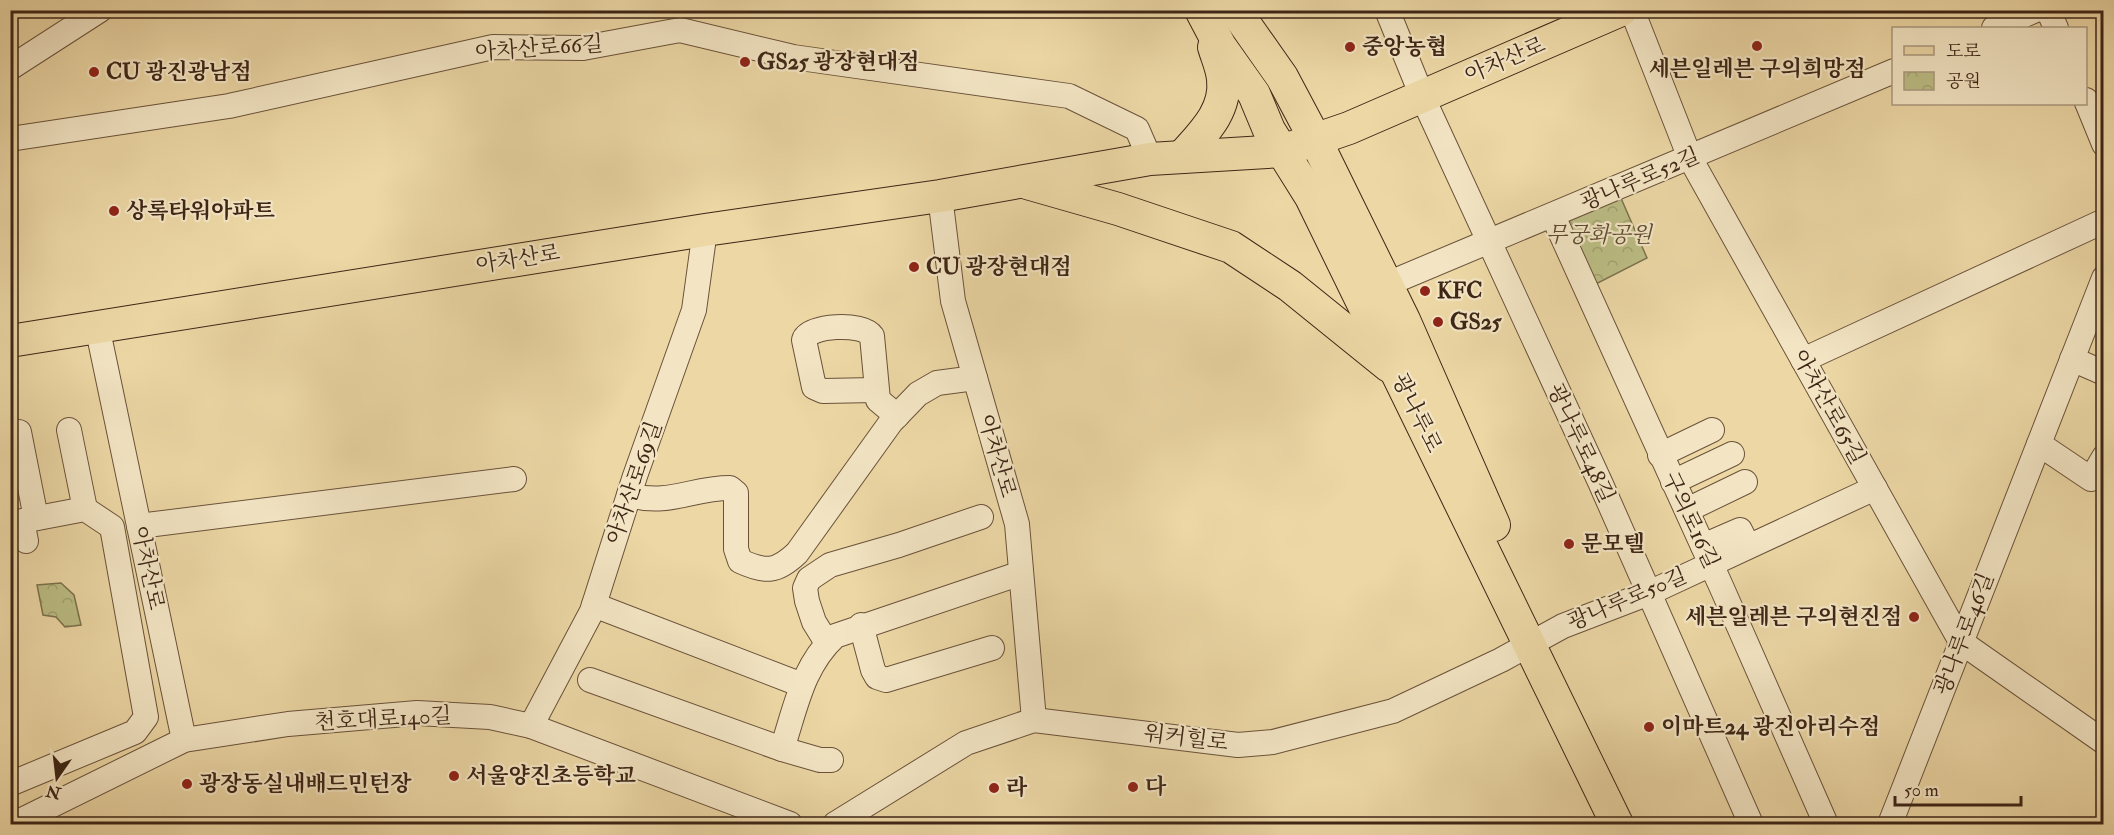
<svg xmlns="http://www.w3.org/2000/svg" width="2114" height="835" font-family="'IM FELL Double Pica','Noto Serif KR',serif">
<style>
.park{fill:url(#park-crowns);stroke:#7c724e;stroke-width:1.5}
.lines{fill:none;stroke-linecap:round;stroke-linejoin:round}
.minor-casing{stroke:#6a523a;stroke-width:26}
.major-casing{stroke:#3e2617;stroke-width:34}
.minor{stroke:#f3e5c4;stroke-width:24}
.major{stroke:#ecd7a5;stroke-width:32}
.poi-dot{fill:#8f2418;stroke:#f3e5c4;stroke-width:2}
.labels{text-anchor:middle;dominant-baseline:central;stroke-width:4.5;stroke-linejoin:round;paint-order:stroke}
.poi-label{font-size:22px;font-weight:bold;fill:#3e2617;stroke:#f3e5c4;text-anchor:start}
.street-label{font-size:22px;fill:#3e2617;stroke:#f3e5c4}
.park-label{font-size:22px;font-style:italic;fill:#5d4c32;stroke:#f3e5c4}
</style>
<defs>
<pattern id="park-crowns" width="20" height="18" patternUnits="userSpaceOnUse" patternTransform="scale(1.5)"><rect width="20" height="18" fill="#bbbd84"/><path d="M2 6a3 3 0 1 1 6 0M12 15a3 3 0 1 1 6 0" fill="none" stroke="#a2a271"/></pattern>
</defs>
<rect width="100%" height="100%" fill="#ecd7a5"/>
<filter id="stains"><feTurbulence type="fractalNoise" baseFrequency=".00333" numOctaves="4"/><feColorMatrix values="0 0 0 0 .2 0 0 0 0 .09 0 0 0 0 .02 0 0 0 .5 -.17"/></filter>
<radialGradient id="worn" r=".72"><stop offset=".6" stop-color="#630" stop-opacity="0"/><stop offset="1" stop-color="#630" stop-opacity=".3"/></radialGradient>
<g class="park">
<path d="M1617,189l30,69 -61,31 -33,-73z"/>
<path d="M61,583l13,12 7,30 -16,2 -9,-10 -13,-2 -6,-30z"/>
</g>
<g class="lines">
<g class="minor-casing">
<g id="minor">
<path d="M1387,10l35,86 178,386 151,342"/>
<path d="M1632,10l58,148 271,484 143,100"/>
<path d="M2048,10l8,18"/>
<path d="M1994,28l42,-18"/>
<path d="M10,68l90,-58"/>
<path d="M2086,100l18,44"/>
<path d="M10,139l219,-33 264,-59 90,1 97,-18 113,27 276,39 68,33 13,30"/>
<path d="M940,196l13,105 64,223 17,196"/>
<path d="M1553,216l168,370 105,238"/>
<path d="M1385,285l509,-214"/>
<path d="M97,326l87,414"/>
<path d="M2072,359l32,14"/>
<path d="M1803,360l301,-139"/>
<path d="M875,390l-52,1 -9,-4 -10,-47c4,-15 59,-18 68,-4l6,64 19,16"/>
<path d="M69,430l16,79"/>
<path d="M10,433l9,-1 17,86"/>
<path d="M2039,444l52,35 13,-22"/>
<path d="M1660,455l52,-25"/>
<path d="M1673,482l59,-28"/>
<path d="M629,495c41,11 62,-7 101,-7l6,5v56l4,12c26,12 37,11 57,-8l94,-131 27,-28 19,-11 38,-5"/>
<path d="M1687,510l58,-28"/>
<path d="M139,526l375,-47"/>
<path d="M1703,546l37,-16 8,16"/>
<path d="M594,605l208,80"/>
<path d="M861,625l12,45 4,7 9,3 106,-32"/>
<path d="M827,643l-13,-21 -7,-21 -2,-13 4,-9 21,-14 69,-20 82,-28"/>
<path d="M590,680l192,69c14,-42 20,-82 53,-113l186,-63"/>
<path d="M531,726l61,-115 43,-135 59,-166 11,-80"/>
<path d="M782,749l38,11h11"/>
<path d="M10,784l125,-52 11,-15 -34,-190 -27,-18 -63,12 4,20"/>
<path d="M14,824l170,-84 104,-16 129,-11 73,4 41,9 259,98"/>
<path d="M835,824l131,-81 68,-23 204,25 35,-3 120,-31 108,-51 62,-34 86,-33 226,-105"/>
<path d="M1890,824l214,-546"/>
</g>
</g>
<g class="major-casing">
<g id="major">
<path d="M1201,10l19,36 34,48 15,36 42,67 306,627"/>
<path d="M1235,10l47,67 34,64 88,179 90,205"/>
<path d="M1182,157c19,-22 45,-45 41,-78 -1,-11 -6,-22 -9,-32"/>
<path d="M1027,183l91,26 113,38 59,39 99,80"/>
<path d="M10,341l695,-111 235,-34 210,-37 132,-8 67,-23 272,-118"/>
</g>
</g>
<use href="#minor" class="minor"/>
<use href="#major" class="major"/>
</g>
<g class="poi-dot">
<circle cx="1757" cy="46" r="6"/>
<circle cx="1350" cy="47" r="6"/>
<circle cx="745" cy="62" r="6"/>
<circle cx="94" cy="72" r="6"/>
<circle cx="114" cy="211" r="6"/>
<circle cx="914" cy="267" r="6"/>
<circle cx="1425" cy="291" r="6"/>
<circle cx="1438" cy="322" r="6"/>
<circle cx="1569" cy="544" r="6"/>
<circle cx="1914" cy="617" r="6"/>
<circle cx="1649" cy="727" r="6"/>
<circle cx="454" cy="776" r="6"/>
<circle cx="187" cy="784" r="6"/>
<circle cx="1133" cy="787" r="6"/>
<circle cx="994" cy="788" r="6"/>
</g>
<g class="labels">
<g class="poi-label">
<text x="1362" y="47">중앙농협</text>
<text x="757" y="62">GS25 광장현대점</text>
<text x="1757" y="69" text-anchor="middle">세븐일레븐 구의희망점</text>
<text x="106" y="72">CU 광진광남점</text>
<text x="126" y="211">상록타워아파트</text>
<text x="926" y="267">CU 광장현대점</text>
<text x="1437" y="291">KFC</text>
<text x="1450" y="322">GS25</text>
<text x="1581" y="544">문모텔</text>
<text x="1902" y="617" text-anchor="end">세븐일레븐 구의현진점</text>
<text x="1661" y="727">이마트24 광진아리수점</text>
<text x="466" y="776">서울양진초등학교</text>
<text x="199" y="784">광장동실내배드민턴장</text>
<text x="1145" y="787">다</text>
<text x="1006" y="788">라</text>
</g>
<g class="street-label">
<text transform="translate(539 48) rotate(-4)">아차산로66길</text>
<text transform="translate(1505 60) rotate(-23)">아차산로</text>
<text transform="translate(1640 179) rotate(-23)">광나루로52길</text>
<text transform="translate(518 259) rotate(-9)">아차산로</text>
<text transform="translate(1829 407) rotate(61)">아차산로65길</text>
<text transform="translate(1417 413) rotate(64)">광나루로</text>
<text transform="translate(1581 443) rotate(65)">광나루로48길</text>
<text transform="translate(997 456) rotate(74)">아차산로</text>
<text transform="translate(634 483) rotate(-71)">아차산로69길</text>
<text transform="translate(1691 520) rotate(65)">구의로16길</text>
<text transform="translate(148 568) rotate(78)">아차산로</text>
<text transform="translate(1627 599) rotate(-23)">광나루로50길</text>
<text transform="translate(1964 634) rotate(-69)">광나루로46길</text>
<text transform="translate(383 719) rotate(-3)">천호대로140길</text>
<text transform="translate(1186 738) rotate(7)">워커힐로</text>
</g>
<g class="park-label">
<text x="1599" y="235">무궁화공원</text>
</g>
</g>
<rect width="2114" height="835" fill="none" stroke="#ecd7a5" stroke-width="36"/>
<rect x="12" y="12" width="2090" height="811" fill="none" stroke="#3e2617" stroke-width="3"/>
<rect x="18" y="18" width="2078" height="799" fill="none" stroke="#3e2617" stroke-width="1.5"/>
<rect x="1892" y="27" width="195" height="78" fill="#f3e5c4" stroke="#ab997f" stroke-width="1.5"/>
<rect x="1904" y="46" width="30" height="9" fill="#ecd7a5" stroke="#ab997f" stroke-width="1.5"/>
<text x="1946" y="57" font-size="18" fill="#3e2617">도로</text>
<rect x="1904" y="72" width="30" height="18" fill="url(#park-crowns)" stroke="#ab997f" stroke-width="1.5"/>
<text x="1946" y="87" font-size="18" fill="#3e2617">공원</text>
<g transform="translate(57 778) rotate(194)" stroke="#f3e5c4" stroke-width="4.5" paint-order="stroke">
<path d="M0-4.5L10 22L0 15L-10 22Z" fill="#3e2617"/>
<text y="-9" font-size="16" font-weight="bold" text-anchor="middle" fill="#3e2617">N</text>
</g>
<path d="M1895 796v9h126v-9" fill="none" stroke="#3e2617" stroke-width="3"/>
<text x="1904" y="796" font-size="18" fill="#3e2617" stroke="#f3e5c4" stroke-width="4.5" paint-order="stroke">50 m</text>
<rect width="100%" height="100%" filter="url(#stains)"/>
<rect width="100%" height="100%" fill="url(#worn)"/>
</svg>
